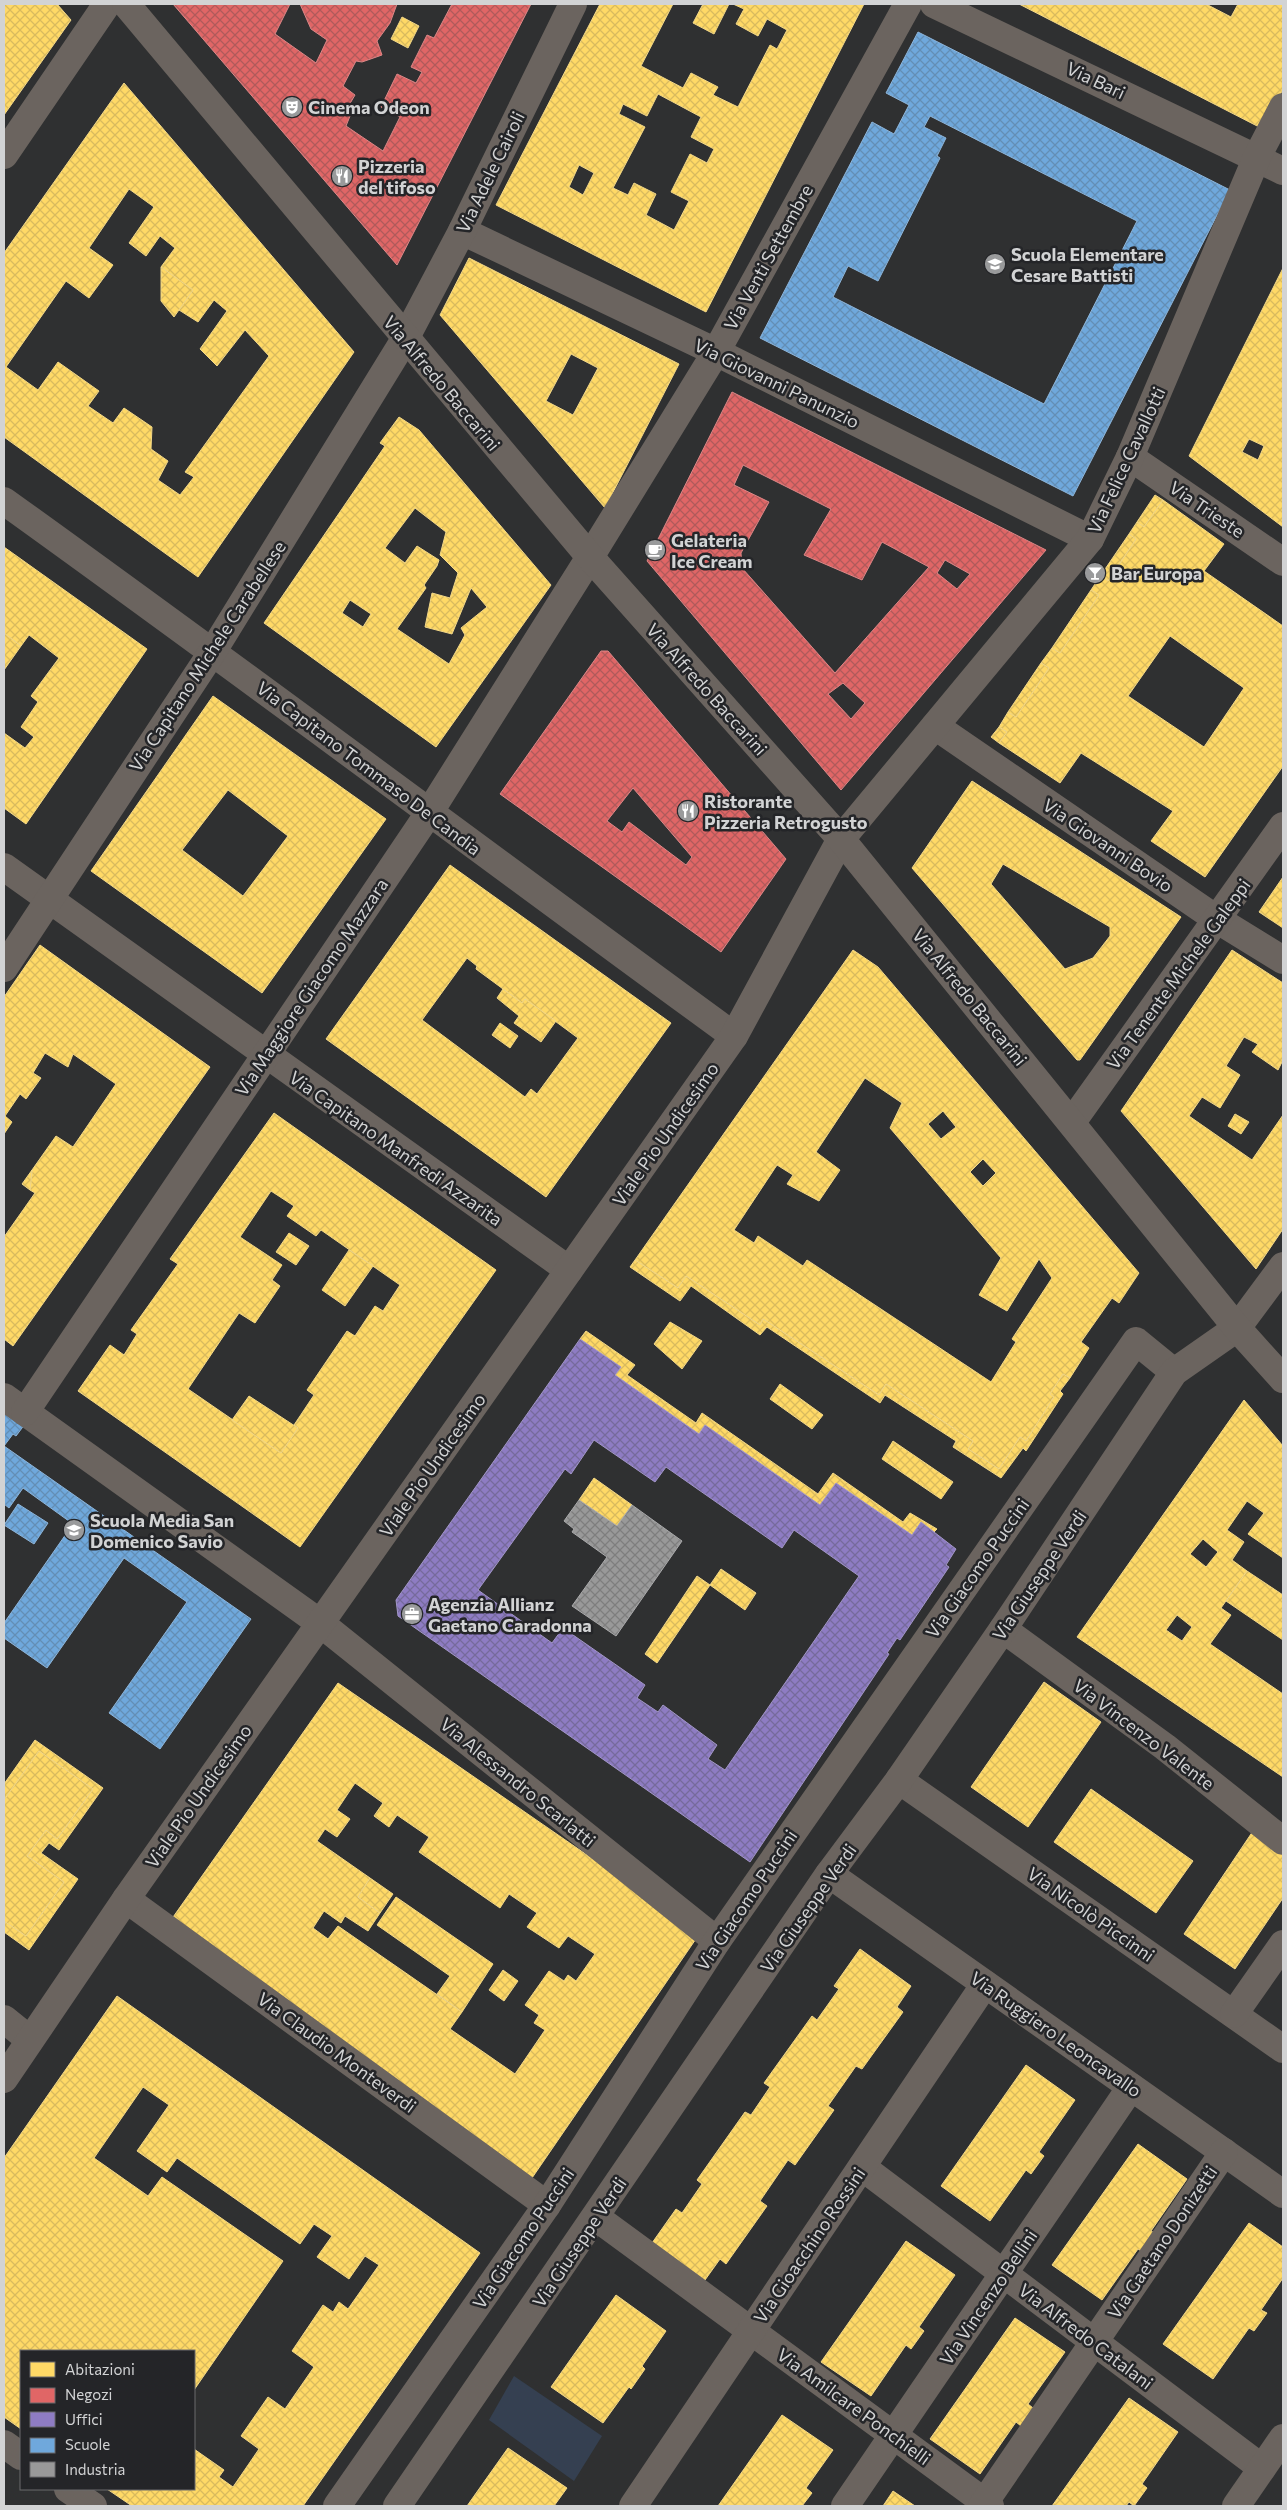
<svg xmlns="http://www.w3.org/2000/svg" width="1287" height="2510" font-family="Commissioner,sans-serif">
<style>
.green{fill:#354051}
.homes{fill:url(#homes-cross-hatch);stroke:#f2d787;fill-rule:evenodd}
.shops{fill:url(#shops-cross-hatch);stroke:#dc8787;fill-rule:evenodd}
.offices{fill:url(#offices-cross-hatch);stroke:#a296c8;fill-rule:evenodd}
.schools{fill:url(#schools-cross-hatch);stroke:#8db5da;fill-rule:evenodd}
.industry{fill:url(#industry-cross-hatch);stroke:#aaaaab}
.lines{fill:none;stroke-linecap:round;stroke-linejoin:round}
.minor{stroke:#6b645f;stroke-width:28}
.tertiary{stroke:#6b645f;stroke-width:28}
.labels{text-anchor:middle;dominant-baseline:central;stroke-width:5;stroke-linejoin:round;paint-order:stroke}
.street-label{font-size:18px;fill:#d2d3d4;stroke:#242528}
.poi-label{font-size:18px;font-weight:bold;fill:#d2d3d4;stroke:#242528;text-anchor:start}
</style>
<defs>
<pattern id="homes-cross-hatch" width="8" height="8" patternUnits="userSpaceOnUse" patternTransform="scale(1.25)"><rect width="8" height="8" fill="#ffd966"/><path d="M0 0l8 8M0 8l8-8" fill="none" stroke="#d9ba5e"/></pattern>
<pattern id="shops-cross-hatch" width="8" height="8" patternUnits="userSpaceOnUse" patternTransform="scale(1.25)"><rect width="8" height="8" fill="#e06666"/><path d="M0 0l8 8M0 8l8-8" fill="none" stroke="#b05a5b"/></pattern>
<pattern id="offices-cross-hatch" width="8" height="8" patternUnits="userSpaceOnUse" patternTransform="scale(1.25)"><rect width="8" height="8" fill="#8e7cc3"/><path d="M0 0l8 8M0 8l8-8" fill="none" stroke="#766a9c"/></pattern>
<pattern id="schools-cross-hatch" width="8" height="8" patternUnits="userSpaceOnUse" patternTransform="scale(1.25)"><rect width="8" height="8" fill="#6fa8dc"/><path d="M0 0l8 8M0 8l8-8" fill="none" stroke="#638eb5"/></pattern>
<pattern id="industry-cross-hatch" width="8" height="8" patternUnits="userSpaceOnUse" patternTransform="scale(1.25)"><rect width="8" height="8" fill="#999"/><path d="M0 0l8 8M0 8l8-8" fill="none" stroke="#7e7e7e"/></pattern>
</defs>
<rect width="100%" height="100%" fill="#2f3031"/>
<path class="green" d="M514,2376l88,60 -28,45 -85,-61z"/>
<g class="homes">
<path d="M4,4h53l14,16 -67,95z"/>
<path d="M600,4h73l-32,62 42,22 8,-15 27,14 -5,8 25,12 32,-62 7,4 10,-19 -20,-11 -9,17 -22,-12 8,-15 -11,-5h131l-158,308 -210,-107zM658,94l43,23 -10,20 23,12 -7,14 -17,-9 -19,38 18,9 -15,29 -28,-15 10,-21 -22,-11 -6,12 -15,-7 32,-61 -26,-13 4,-10 24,12zM579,165l15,8 -11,22 -14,-8z"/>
<path d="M703,4h26l-15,30 -21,-11z"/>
<path d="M1019,4h187l25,13 7,-13h45v85l-20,40z"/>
<path d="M402,17l17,9 -11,22 -17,-9z"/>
<path d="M124,83l230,269 -156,225 -194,-140v-184zM129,189l25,18 -25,36 17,13 14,-20 15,12 -14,19 32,23 -14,20 19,12 16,-22 13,11 -27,38 17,17 28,-36 24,26 -84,116 9,5 -14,18 -22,-15 10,-19 -17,-12 1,-22 -28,-19 -11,15 -25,-17 11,-15 -41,-29 -20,28 -32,-23 60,-86 23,17 24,-33 -24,-17z"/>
<path d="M469,258l210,106 -74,144 -165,-193zM571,354l27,14 -25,47 -27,-14z"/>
<path d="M161,267l32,23 -19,27 -13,-16z"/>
<path d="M1283,268v259l-94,-71zM1249,439l15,7 -6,14 -16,-8z"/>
<path d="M399,417l20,13 132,155 -115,162 -172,-124 121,-177 -5,-3zM415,508l31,24 -6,23 18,18 -8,25 -18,-5 -7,34 27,7 19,-46 16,19 -26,21 4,7 -16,29 -52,-35 29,-41 -2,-3 13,-19 2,-6 -22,-14 -12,17 -20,-15zM350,600l21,14 -8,13 -21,-14z"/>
<path d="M1155,495l8,5 -19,27 -7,-5z"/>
<path d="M1163,500l61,44 -20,27 79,55v140l-78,111 -54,-36 22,-30 -92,-58 -21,30 -61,-40 8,-11 -8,-5 9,-15 8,5 33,-49 -8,-5 11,-15 8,5 39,-58 -8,-5 10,-15 7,6 28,-42 -7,-5 8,-12 7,5zM1170,636l74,52 -40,59 -76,-51z"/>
<path d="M1129,534l7,5 -28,42 -7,-6z"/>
<path d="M4,547l143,102 -121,175 -22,-16v-75l21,15 9,-11 -13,-10 17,-25 -7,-6 28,-38 -30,-23 -8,11 -17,-13z"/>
<path d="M1091,590l8,5 -39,58 -8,-5z"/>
<path d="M4,633l17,13 -17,24z"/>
<path d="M1041,663l8,5 -33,49 -8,-5z"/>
<path d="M213,696l173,123 -124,174 -171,-122zM228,790l60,46 -45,60 -61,-46z"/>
<path d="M999,727l8,5 -8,11 -8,-6z"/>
<path d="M972,781l209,136 -101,143h-3l-165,-192zM1003,864l107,63v9l-17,22 -28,11 -74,-85z"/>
<path d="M450,865l221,158 -125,174 -220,-158zM467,958l10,8 -1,3 46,34 3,-4 53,39 -41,56 -6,-5 -6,8 -103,-77z"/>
<path d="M1283,877v51l-24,-16z"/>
<path d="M40,945l170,122 -197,279 -9,-7v-102l31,-44 -5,-3 2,-20 24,-34 17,11 43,-63 -43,-30 -5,13 -23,-14 -12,20 8,5 -15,21 -6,-5 -15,22 7,6 -8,12v-137z"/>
<path d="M853,950l25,17 261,306 -20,30 -7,-5 -31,44 8,6 -19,30 -7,-4 -13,20 4,3 -28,44 -6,-4 -21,32 -31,-20 5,-8 -87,-57 -7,11 -116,-76 -3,6 -74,-49 -8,12 -43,-28zM865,1078l37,25 -12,25 111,130 -22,37 28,16 32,-52 13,19 -40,61 4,3 -25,40 -184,-122 -4,6 -45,-30 -4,7 -20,-13 43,-65 16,10 -6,9 32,17 21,-31 -24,-18zM943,1111l13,16 -15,12 -13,-15zM983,1159l13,14 -13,13 -13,-14z"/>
<path d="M1232,950l51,33v77l-5,10 -26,-18 6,-8 -14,-7 -18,29 14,9 -20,33 -18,-11 -13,19 63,44 31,-45v114l-27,40 -135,-158z"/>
<path d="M503,989l19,14 3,-4 31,22 -15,21 -27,-19 5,-7 -22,-18z"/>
<path d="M500,1023l18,13 -8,12 -18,-13z"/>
<path d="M274,1113l222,157 -196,277 -222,-156 32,-46 14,10 13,-21 -6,-4 47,-66 -8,-5zM271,1191l23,15 -7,10 29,20 5,-6 79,55 -17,26 -8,-5 -20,30 -8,-5 -40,59 7,5 -20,30 4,3 -17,25 -93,-64 51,-76 16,10 25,-37 -8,-6 10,-15 -42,-28z"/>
<path d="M1235,1114l14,8 -8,12 -13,-8z"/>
<path d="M32,1170l-2,20 -8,-6z"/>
<path d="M289,1233l20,13 -13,19 -20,-13z"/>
<path d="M349,1250l24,16 -28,40 -23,-16z"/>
<path d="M635,1260l43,28 8,-12 74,49 3,-6 116,76 7,-11 87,57 -5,8 31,20 21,-32 6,4 28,-44 -4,-3 13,-20 7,4 -10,13 3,3 -37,57 -3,-3 -22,30 -48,-31 3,-6 -71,-46 -5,8 -113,-76 -7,8 -69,-49 -11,15 -50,-34z"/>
<path d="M670,1322l32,19 -20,28 -28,-25z"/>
<path d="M586,1331l49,34 -8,10 69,48 6,-10 116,81 15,-21 70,49 7,-9 27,16 -3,3 -13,-10 -9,13 -76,-52 -16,22 -115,-80 -6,9 -84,-59 6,-8 -41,-28z"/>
<path d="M780,1384l43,31 -11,14 -42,-30z"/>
<path d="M249,1396l49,32 -17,25 -49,-33z"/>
<path d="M1244,1400l39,46v112l-35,-24 16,-21 -17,-12 -20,29 17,12 -12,18 15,11 -26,37 10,7 -21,29 73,50v83l-206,-140zM1203,1539l15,13 -12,15 -16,-13zM1177,1615l15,12 -10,14 -16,-11z"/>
<path d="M893,1441l60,41 -12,17 -59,-40z"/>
<path d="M594,1478l38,27 -15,21 -38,-26z"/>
<path d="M721,1569l35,24 -11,17 -35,-25z"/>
<path d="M1247,1571l36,24v45l-57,-39z"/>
<path d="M697,1576l13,9 -53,78 -12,-9z"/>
<path d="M1044,1682l57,40 -73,105 -57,-40z"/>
<path d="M338,1683l362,250 -168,245 -361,-258zM355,1783l28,20 -9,13 15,11 8,-12 32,22 -10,15 81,56 9,-14 28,19 -10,14 32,21 9,-12 27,18 -19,27 -8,-6 -4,6 -15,-10 -24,34 14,10 -5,8 11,7 -30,44 -65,-45 12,-17 -124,-86 -10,13 -15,-11 11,-17 17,12 4,-7 23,15 12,-18 -22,-16 12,-19 -53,-37 8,-12 12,8 13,-18 -13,-9z"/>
<path d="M35,1740l68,48 -44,62 -10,-7 -8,10 37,26 -49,71 -25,-18v-11l22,15 38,-54 -37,-26 19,-26 11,9 36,-50 -54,-38 -35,49v-16z"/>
<path d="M39,1751l54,38 -36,50 -11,-9 -19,26 37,26 -38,54 -22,-15v-121z"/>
<path d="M1091,1789l102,72 -37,52 -102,-71z"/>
<path d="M1253,1831l30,20v47l-48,71 -51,-35z"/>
<path d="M370,1878l23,16 -13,19 -22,-16z"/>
<path d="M396,1897l97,67 -31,48 -25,-18 13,-18 -73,-51z"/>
<path d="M860,1949l51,37 -14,21 6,5 -41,57 -6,-3 -28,40 6,4 -39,55 -7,-5 -28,41 7,5 -41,58 -6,-5 -15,21 -53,-37 24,-34 6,4 20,-29 -5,-4 48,-68 6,3 19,-28 -6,-4 48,-67 5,4 22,-31 -5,-3z"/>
<path d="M503,1970l15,11 -14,20 -15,-11z"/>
<path d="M117,1996l363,257 -177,253h-171l-25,-17h87v-40l30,21 -5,7 14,10 26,-38 -18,-13 27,-39 17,12 29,-42 -22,-16 31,-46 10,7 6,-10 9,7 31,-44 -14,-9 -16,23 -32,-22 15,-21 -18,-12 -14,20 -123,-86 -10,14 -30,-21 32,-46 -26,-18 -49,71 54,38 14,-19 121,84 -89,129v-39h-173v78l-17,-12v-259z"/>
<path d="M1026,2065l49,35 -36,52 5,4 -13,18 -5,-4 -36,51 -49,-35z"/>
<path d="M1138,2144l49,35 -36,52 5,3 -13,18 -5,-3 -36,51 -50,-35z"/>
<path d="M1249,2223l34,24v31l-22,32 6,3 -13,18 -5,-3 -36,51 -50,-35z"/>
<path d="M906,2241l49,34 -36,52 5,4 -13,18 -5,-4 -35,51 -50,-34z"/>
<path d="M616,2295l50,36 -24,35 3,3 -14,20 -2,-2 -26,36 -52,-36z"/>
<path d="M1015,2318l50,34 -37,52 5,4 -12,18 -5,-4 -36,52 -50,-35z"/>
<path d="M1129,2398l49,34 -36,52 5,4 -13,18 -5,-4 -3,4h-74z"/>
<path d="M782,2415l51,35 -27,38 6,5 -10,13h-84z"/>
<path d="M508,2448l59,40 -13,18h-87z"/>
<path d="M893,2491l22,15h-32z"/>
</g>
<g class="shops">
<path d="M173,4h117l-15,30 41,29 11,-23 -16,-11 -11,-25h97l-7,19 -13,18 5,14 -20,7 -6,-1 -13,25 12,9 -10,17 5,4 -4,10 37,25 17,-34 -19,-10 16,-33 19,9 6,-11 -11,-5 16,-32 7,3 18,-34h79l-134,261z"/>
<path d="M732,392l314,158 -205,240 -194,-229zM743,465l88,44 -27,46 58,25 20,-38 47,25 -94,106 -93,-105 -1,-15 28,-51 -35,-17zM945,560l25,14 -13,15 -20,-16zM843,683l22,20 -14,16 -23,-25z"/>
<path d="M601,651h7l178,208 -65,93 -221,-158zM633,788l59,69 -6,8 -57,-43 -7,10 -15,-11z"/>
</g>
<path class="offices" d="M580,1339l41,28 -6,8 84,59 6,-9 115,80 16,-22 76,52 9,-13 35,27 -10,16 3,2 -49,73 -3,-2 -10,15 2,1 -139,208 -352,-246 -2,-16zM594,1440l61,42 11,-15 116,81 12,-18 65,46 -134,194 -17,-11 9,-14 -54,-40 -5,7 -21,-14 8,-13 -82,-57 -11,15 -74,-53 87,-121 6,5z"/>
<g class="schools">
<path d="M918,32l312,158 -157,306 -313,-158 112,-216 22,12 15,-29 -23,-12zM930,116l207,105 -93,183 -211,-107 15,-31 30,15 62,-123 -3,-2 9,-18 -22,-11z"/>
<path d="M4,1409l21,15 -9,12 -3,-2 -9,12z"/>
<path d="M4,1446l247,173 -91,130 -51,-36 78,-111 -63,-44 -77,110 -43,-30v-15l69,-99 -50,-36 -14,20 -5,-4z"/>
<path d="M18,1504l30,19 -14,21 -30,-19z"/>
</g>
<path class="industry" d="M579,1500l38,26 15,-21 50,36 -66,95 -44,-30 35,-49 -35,-25 2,-3 -10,-8z"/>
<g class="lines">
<g class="minor">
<path d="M934,4l349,167"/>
<path d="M4,155l103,-151"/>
<path d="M462,231l254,121 374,187"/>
<path d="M1130,457l153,105"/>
<path d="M4,501c245,176 486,357 730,535"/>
<path d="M935,726l283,194 65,40"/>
<path d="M4,867l565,403"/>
<path d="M4,968l209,-317 192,-312 57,-108 111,-227"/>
<path d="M1072,1122l211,-296"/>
<path d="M4,1397l316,226 397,318"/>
<path d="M25,1412l404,-599 161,-256 126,-205 192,-348"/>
<path d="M1003,1629l162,118 118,94"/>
<path d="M899,1780l384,269"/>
<path d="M829,1874l454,320"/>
<path d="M126,1899l421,306"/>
<path d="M1234,2014l49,-70"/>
<path d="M4,2019l26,21"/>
<path d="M4,2079l122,-180 608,-863 107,-197 249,-300 40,-82 127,-300 26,-50"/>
<path d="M862,2167l400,301"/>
<path d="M597,2218l393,288"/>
<path d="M4,2444l17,12"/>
<path d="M68,2489l25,17"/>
<path d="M337,2506l210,-301 170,-264 419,-600 38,31"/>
<path d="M397,2506l432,-632 70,-94 104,-151 171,-257 63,-44 46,-62"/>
<path d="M633,2506l352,-522"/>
<path d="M845,2506l286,-419"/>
<path d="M982,2506l242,-354"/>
</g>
<g class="tertiary">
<path d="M126,4l464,553 251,282 396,489 46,51"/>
<path d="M1236,2506l47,-68"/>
</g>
</g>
<defs>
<g id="theatre-disc" transform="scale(1.125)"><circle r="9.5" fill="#999a9b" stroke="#242528"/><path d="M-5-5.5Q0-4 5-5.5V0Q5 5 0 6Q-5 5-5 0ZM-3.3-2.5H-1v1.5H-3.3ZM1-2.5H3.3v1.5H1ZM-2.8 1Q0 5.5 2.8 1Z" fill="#fff"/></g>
<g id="restaurant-disc" transform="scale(1.125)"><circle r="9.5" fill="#999a9b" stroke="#242528"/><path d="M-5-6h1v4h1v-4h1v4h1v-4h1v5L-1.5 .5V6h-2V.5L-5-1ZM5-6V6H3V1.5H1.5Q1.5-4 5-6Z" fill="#fff"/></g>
<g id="school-disc" transform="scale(1.125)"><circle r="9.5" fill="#999a9b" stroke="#242528"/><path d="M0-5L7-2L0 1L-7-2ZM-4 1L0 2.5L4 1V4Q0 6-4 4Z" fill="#fff"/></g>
<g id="cafe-disc" transform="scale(1.125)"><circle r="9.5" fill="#999a9b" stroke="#242528"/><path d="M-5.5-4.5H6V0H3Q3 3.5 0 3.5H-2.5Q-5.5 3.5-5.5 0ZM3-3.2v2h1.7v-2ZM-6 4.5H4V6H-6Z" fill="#fff"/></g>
<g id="bar-disc" transform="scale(1.125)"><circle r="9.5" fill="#999a9b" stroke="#242528"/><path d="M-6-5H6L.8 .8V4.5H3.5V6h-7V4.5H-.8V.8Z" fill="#fff"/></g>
<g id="office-disc" transform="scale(1.125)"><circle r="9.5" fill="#999a9b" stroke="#242528"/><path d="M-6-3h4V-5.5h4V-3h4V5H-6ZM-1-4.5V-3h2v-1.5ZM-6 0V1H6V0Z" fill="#fff"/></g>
</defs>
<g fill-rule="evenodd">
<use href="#theatre-disc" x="292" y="107"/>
<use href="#restaurant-disc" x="342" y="176"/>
<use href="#school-disc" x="995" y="264"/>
<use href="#cafe-disc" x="655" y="550"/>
<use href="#bar-disc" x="1095" y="573"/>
<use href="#restaurant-disc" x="688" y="811"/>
<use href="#school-disc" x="74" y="1530"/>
<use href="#office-disc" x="412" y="1614"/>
</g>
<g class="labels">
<g class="street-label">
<text transform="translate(1096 80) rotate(25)">Via Bari</text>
<text transform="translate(490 172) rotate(-64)">Via Adele Cairoli</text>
<text transform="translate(768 257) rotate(-61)">Via Venti Settembre</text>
<text transform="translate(442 383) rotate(50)">Via Alfredo Baccarini</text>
<text transform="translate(777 383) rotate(26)">Via Giovanni Panunzio</text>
<text transform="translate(1126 460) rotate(-65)">Via Felice Cavallotti</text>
<text transform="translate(1207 509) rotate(34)">Via Trieste</text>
<text transform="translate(207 656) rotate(-57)">Via Capitano Michele Carabellese</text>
<text transform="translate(707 689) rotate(48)">Via Alfredo Baccarini</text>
<text transform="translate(369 768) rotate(37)">Via Capitano Tommaso De Candia</text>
<text transform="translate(1108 845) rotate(34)">Via Giovanni Bovio</text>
<text transform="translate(1178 974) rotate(-54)">Via Tenente Michele Galeppi</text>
<text transform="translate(311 987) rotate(-56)">Via Maggiore Giacomo Mazzara</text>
<text transform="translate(970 997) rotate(51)">Via Alfredo Baccarini</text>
<text transform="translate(665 1134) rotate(-55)">Viale Pio Undicesimo</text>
<text transform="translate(396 1148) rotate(35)">Via Capitano Manfredi Azzarita</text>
<text transform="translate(432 1465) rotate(-55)">Viale Pio Undicesimo</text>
<text transform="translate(977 1568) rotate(-55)">Via Giacomo Puccini</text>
<text transform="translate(1039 1575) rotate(-56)">Via Giuseppe Verdi</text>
<text transform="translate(1144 1734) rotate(37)">Via Vincenzo Valente</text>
<text transform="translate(518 1782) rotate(39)">Via Alessandro Scarlatti</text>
<text transform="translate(198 1796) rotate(-55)">Viale Pio Undicesimo</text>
<text transform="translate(746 1900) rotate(-56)">Via Giacomo Puccini</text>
<text transform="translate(808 1908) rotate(-55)">Via Giuseppe Verdi</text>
<text transform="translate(1091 1914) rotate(35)">Via Nicolò Piccinni</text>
<text transform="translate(1056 2034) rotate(35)">Via Ruggiero Leoncavallo</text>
<text transform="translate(337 2052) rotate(36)">Via Claudio Monteverdi</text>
<text transform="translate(523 2238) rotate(-56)">Via Giacomo Puccini</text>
<text transform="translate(579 2242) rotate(-56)">Via Giuseppe Verdi</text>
<text transform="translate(1162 2242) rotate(-56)">Via Gaetano Donizetti</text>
<text transform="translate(809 2245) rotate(-56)">Via Gioacchino Rossini</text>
<text transform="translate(988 2297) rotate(-56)">Via Vincenzo Bellini</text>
<text transform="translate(1086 2336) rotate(37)">Via Alfredo Catalani</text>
<text transform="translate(854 2406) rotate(36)">Via Amilcare Ponchielli</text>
</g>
<g class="poi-label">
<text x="308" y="107">Cinema Odeon</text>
<text x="358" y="166">Pizzeria<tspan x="358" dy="21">del tifoso</tspan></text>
<text x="1011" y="254">Scuola Elementare<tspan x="1011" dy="21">Cesare Battisti</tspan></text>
<text x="671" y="540">Gelateria<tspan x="671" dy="21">Ice Cream</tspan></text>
<text x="1111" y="573">Bar Europa</text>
<text x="704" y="801">Ristorante<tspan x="704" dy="21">Pizzeria Retrogusto</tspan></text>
<text x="90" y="1520">Scuola Media San<tspan x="90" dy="21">Domenico Savio</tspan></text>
<text x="428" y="1604">Agenzia Allianz<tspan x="428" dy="21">Gaetano Caradonna</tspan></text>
</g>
</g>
<rect width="1287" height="2510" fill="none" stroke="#d2d3d4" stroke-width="10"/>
<rect x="20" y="2350" width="175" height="140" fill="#242528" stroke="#6a6b6d"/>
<rect x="30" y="2362" width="25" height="15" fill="#ffd966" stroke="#6a6b6d"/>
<text x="65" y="2375" font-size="15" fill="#d2d3d4">Abitazioni</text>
<rect x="30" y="2388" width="25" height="15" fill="#e06666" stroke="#6a6b6d"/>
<text x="65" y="2400" font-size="15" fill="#d2d3d4">Negozi</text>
<rect x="30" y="2412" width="25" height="15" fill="#8e7cc3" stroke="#6a6b6d"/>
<text x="65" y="2425" font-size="15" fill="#d2d3d4">Uffici</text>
<rect x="30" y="2438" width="25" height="15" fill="#6fa8dc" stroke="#6a6b6d"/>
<text x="65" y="2450" font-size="15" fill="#d2d3d4">Scuole</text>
<rect x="30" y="2462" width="25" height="15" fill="#999999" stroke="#6a6b6d"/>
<text x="65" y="2475" font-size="15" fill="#d2d3d4">Industria</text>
</svg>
